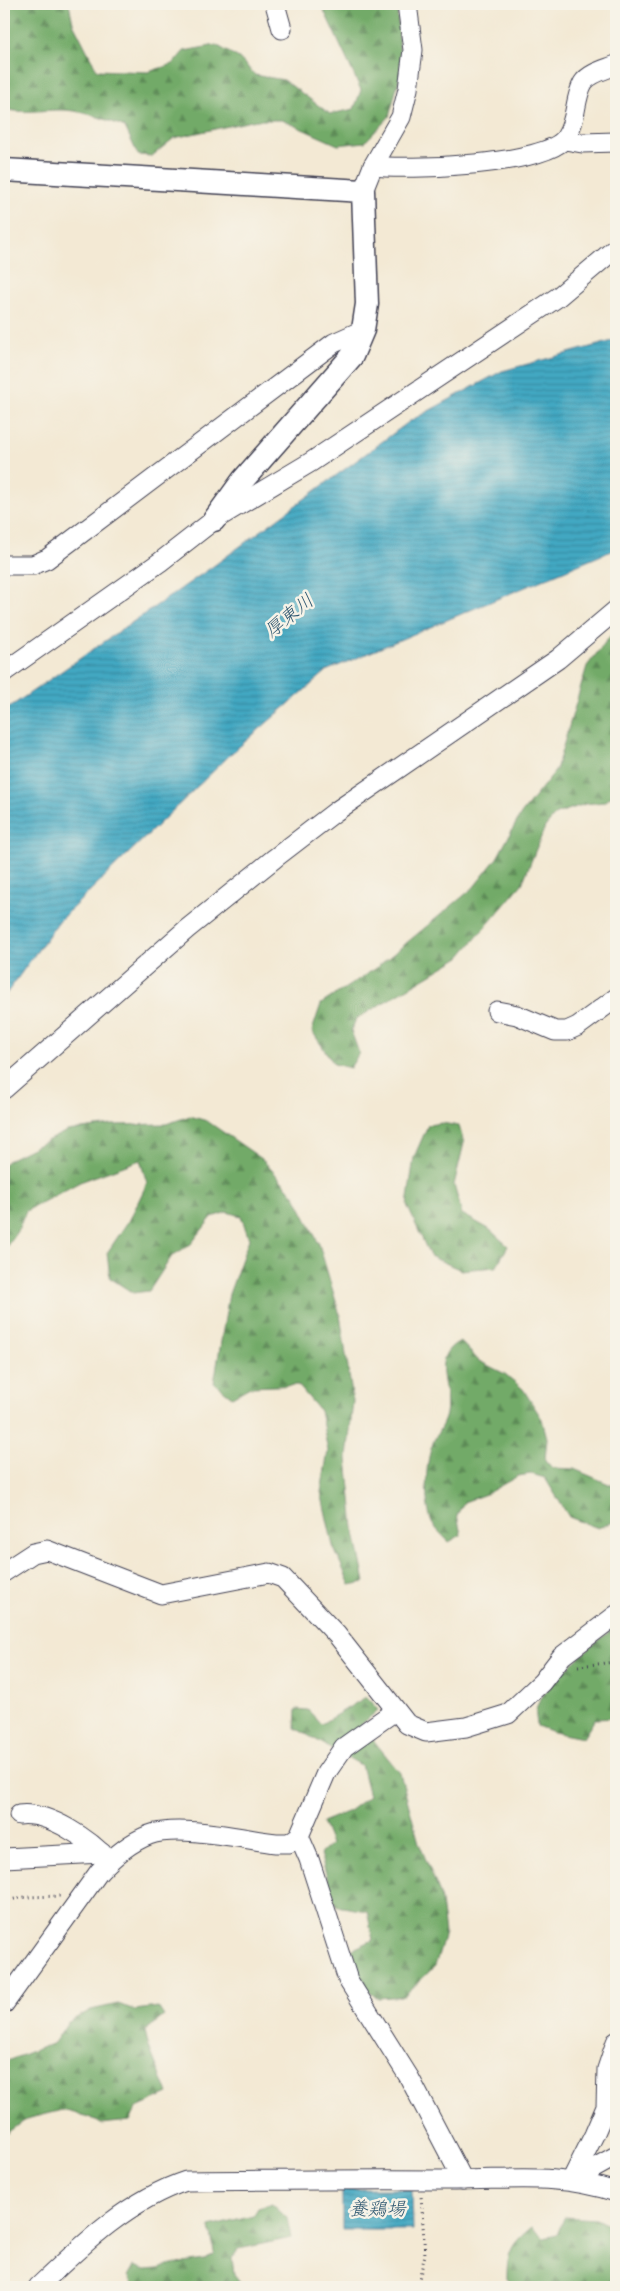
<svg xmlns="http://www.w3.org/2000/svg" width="620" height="2291" font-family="'Indie Flower','Klee One',sans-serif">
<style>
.forest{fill:url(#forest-firs);stroke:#4a6652}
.water{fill:url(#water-rules);stroke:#32657e}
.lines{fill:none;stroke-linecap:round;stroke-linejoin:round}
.minor-casing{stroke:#414052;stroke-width:21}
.tertiary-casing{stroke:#414052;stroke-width:25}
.path{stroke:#414052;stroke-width:3;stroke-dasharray:1 4;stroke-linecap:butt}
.minor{stroke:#fff;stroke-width:19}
.tertiary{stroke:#fff;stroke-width:22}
.labels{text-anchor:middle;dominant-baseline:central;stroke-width:5;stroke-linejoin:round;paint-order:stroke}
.water-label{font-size:19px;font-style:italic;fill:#2f5871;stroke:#f7f3e8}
</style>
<defs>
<pattern id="forest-firs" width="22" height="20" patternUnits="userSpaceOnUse" patternTransform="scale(1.25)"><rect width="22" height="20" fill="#72aa68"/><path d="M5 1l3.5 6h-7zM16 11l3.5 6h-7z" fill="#5d8a57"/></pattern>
<pattern id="water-rules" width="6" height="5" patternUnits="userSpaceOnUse" patternTransform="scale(1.25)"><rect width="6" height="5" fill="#42a8c2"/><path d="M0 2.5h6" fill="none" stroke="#37889f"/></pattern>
</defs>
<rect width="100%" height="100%" fill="#f7f3e8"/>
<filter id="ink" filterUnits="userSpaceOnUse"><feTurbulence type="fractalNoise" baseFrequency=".02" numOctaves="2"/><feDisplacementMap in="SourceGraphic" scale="10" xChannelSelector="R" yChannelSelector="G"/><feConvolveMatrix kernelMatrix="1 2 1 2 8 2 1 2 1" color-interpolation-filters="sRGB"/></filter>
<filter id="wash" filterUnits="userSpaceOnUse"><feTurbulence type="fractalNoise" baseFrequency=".0096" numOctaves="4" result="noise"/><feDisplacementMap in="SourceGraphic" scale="20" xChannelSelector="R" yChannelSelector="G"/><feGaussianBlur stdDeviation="1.12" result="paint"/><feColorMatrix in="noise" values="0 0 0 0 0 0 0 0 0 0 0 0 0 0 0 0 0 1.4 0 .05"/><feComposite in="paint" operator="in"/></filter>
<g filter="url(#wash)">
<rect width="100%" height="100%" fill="#f3e9d4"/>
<g class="forest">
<path d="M4,4h65l4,19 24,47 51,2 25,-8 11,-13 32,-6 23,13 16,17 29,5 46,34 24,-5 7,-19 -40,-86h76l4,68 -12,45 -24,25 -27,3 -56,-25h-26l-82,18 -22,18 -14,-1 -13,-28c-20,-8 -46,-18 -67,-17 -19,0 -35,4 -54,-1z"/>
<path d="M616,633v160l-12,9 -19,2 -29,10 -11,13 -23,57 -62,73 -104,62 -5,12 8,22 -9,15 -16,-4 -22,-33 9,-27 55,-36 97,-80 24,-30 24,-44 35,-44 31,-104 23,-30z"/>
<path d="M190,1116l17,5 55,38 33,37 24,48 21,71 13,86 -6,57 7,70 11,54 -15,3 -17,-39 -12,-54 7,-41 -8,-40 -22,-26 -48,2 -18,10 -18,-14 15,-89 20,-55 -8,-23 -14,-4 -15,5 -21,27 -19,12 -23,35 -16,2 -23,-15 -3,-25 24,-36 16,-34 -7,-23 -60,22 -54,29 -8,19 -14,20v-86l6,-5 57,-28 45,-6 54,-1z"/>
<path d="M442,1123l17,3 5,17 -10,42 8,29 27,15 19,17 -12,21 -35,3 -31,-14 -23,-51 7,-48 14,-32z"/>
<path d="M460,1341l19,20 26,13 18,15 19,30 5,19 -2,22 7,8 22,1 42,18v34l-18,7 -29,-11 -24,-39 -14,-4 -13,2 -32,18 -22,8 -7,13 4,20 -12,7c-5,-5 -14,-13 -17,-20 -8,-18 -7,-58 0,-76 3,-11 12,-21 14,-32 5,-29 -18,-56 14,-73z"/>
<path d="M616,1627v91l-21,1 -12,19 -30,-6 -16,-6c0,-5 -2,-11 -1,-16 3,-21 61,-70 80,-83z"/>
<path d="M366,1697l12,13 -17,15 39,48 19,70 21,51 5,39 -10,33 -31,30 -26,2 -16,-13 -11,-35 22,-10 -6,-29 -31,-5 -16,-52 11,-10 -9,-22 27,-11 20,-15 -8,-31 -66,-37 1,-19 12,1 13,14z"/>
<path d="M118,2004l17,6 23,-3 6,9 -19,15c4,22 16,42 23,63l-31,14 -7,13 -29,3 -11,-7 -28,-7 -36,9 -22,16v-73l50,-19 13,-20 24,-13z"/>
<path d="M272,2204l15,14 4,20 -52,11 -7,9 2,16 10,13h-109l-7,-11 6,-10 11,4 13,-1 18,-5 28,-4 10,-7 -4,-26 43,-11 5,-8z"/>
<path d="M564,2217l32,2 20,10v58h-100l-9,-8c0,-27 4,-35 25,-52l12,11 13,-3z"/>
</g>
<g class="water">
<path d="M616,340v209l-288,121 -96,83 -173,168 -55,76v-286l208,-144 198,-146 92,-50z"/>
<path d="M342,2189h70l1,41h-71z"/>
</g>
</g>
<g filter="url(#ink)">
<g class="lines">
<g class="minor-casing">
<g id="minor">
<path d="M275,4l7,25"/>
<path d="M565,140l17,3 34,-1"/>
<path d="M373,166c33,4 175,0 193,-29 11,-16 8,-38 17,-54 6,-10 24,-14 33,-18"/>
<path d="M363,191l10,-25 28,-49 7,-28 5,-39 -6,-46"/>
<path d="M4,565h29l14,-6 287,-216 29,-13"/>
<path d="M4,672l156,-110 54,-42 97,-58 247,-165 58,-49"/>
<path d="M497,1011l20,4 38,16h12l11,-5 38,-28"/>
<path d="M4,1089l183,-160 88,-71 60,-46 223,-153 58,-49"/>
<path d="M4,1572l29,-19 14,-3 114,44 108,-21 14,5 54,57 70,89 19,8 40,-5 42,-13 34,-32 20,-26 54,-41"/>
<path d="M19,1815c29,-4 72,25 90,46"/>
<path d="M299,1836l10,23 39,121 61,97 54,103"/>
<path d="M4,1858l98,-5"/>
<path d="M4,2004l95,-132c13,-14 32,-30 50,-37 30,-11 94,4 127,8h13l10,-7 27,-63 18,-26 51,-36"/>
<path d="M616,2042l-9,27 -1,38 -12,28 -23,46 45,-25"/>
<path d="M38,2287c43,-41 90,-87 148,-106 90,-1 179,-2 269,-1 58,0 104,-7 161,12"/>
</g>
</g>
<g class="tertiary-casing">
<path id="tertiary" d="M4,170l359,21 4,113 -4,26 -11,26 -109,124 -29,40"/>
</g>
<g class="path">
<path d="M578,1666l38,-4"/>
<path d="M4,1901l21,-4 38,-1"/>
<path d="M417,2287l8,-32 -4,-60"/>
</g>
<use href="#minor" class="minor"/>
<use href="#tertiary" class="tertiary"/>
</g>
</g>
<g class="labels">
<g class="water-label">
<text transform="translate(290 617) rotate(-39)">厚東川</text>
<text x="377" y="2210">養鶏場</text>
</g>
</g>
<rect width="620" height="2291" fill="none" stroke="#f7f3e8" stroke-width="20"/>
</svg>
